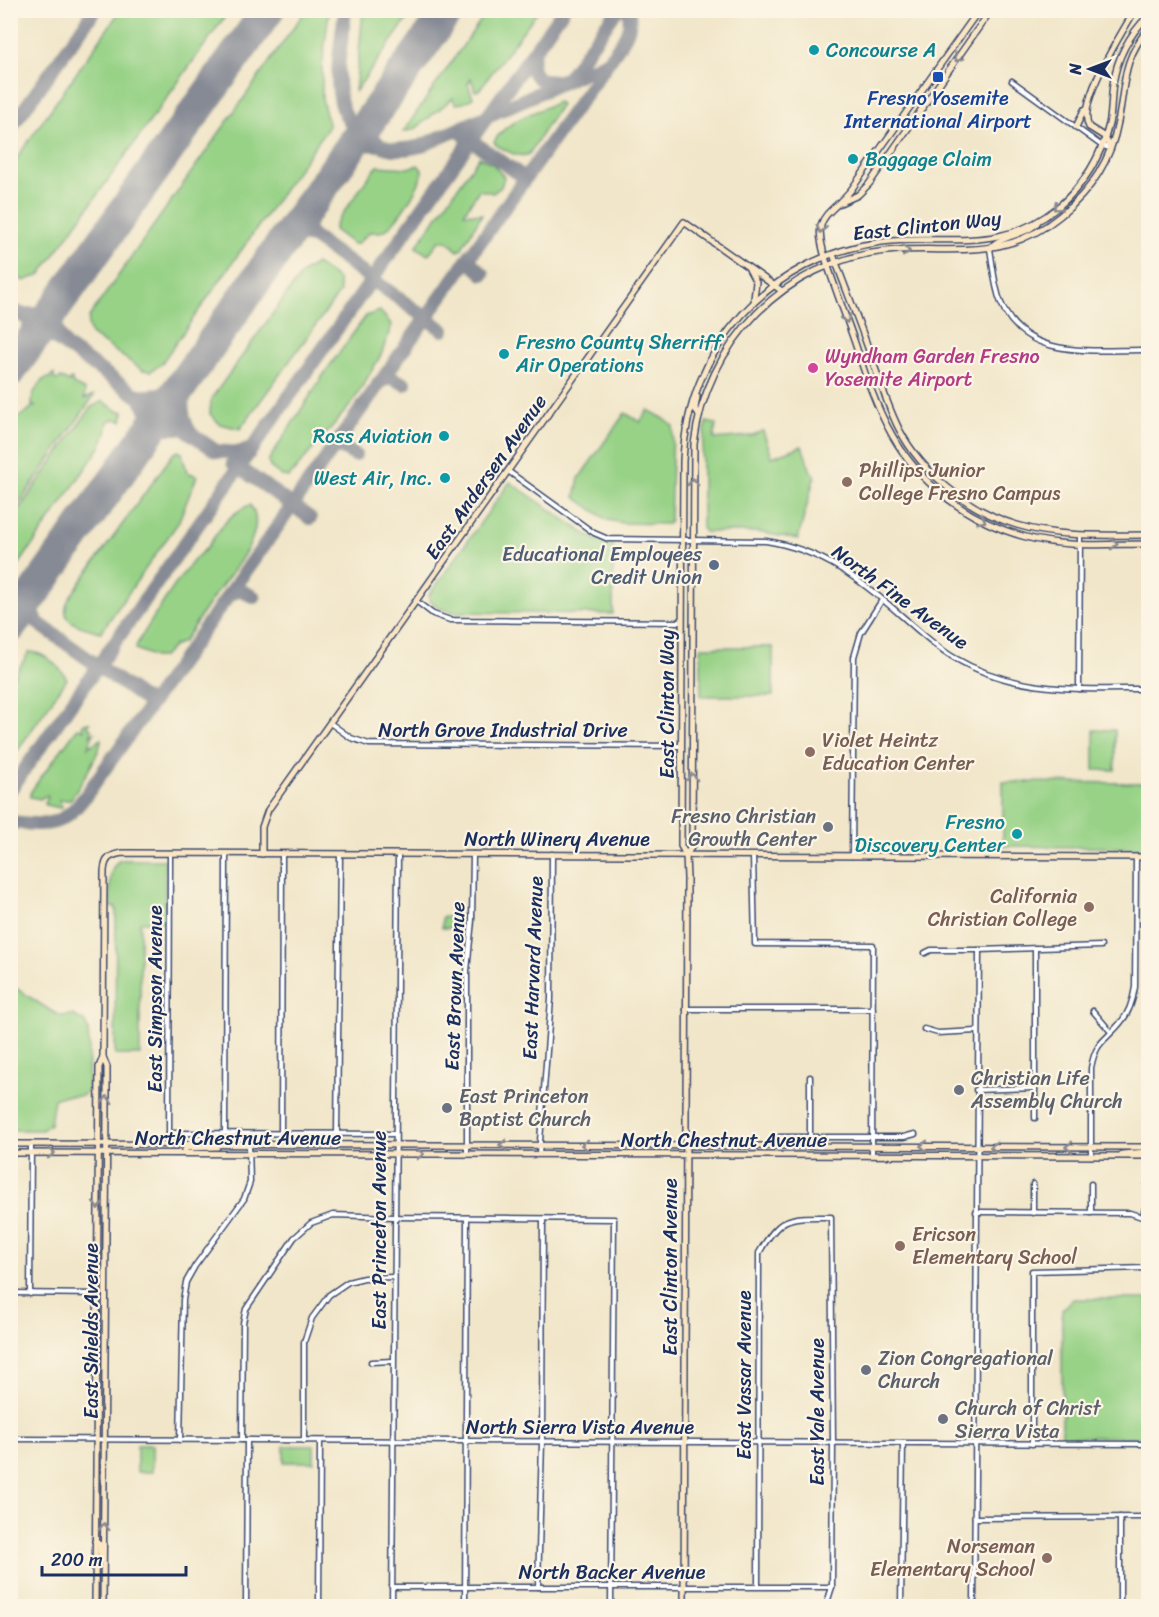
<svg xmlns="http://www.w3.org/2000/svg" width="1159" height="1617" font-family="Sriracha,sans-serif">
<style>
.green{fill:#97d286;stroke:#598072;stroke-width:1.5}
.water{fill:#48acc8;stroke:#326e93;stroke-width:1.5}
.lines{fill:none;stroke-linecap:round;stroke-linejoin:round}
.taxiway{stroke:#868a94;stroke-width:14}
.runway{stroke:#868a94;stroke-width:33}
.street-casing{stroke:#3b4a6e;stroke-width:7}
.secondary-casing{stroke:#3b4a6e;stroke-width:8}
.street{stroke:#fff;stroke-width:4}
.secondary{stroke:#fbe6c4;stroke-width:5}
.oneway{stroke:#8b8a91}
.culture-dot{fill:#0f9aa8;stroke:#fcf5e5;stroke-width:2}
.transit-dot{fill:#1a4fb4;stroke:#fcf5e5;stroke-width:2}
.hotel-dot{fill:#d1479c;stroke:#fcf5e5;stroke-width:2}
.education-dot{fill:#8d6e63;stroke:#fcf5e5;stroke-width:2}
.service-dot{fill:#5c6f8a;stroke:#fcf5e5;stroke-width:2}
.worship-dot{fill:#6b7280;stroke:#fcf5e5;stroke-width:2}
.labels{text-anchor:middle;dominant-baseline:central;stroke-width:4.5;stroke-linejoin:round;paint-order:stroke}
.culture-label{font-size:20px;fill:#0d838f;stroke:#fcf5e5;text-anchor:start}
.transit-label{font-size:20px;fill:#164399;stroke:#fcf5e5}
.street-label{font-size:20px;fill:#1b2f5e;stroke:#fcf5e5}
.hotel-label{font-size:20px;fill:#b23c85;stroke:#fcf5e5;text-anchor:start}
.education-label{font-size:20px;fill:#785e54;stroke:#fcf5e5;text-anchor:start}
.service-label{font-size:20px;fill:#4e5e75;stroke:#fcf5e5;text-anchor:end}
.worship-label{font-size:20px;fill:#5b616d;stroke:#fcf5e5;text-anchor:start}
</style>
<rect width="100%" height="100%" fill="#fcf5e5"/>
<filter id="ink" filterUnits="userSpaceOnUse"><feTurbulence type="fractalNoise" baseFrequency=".0167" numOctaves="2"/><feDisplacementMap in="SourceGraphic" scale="12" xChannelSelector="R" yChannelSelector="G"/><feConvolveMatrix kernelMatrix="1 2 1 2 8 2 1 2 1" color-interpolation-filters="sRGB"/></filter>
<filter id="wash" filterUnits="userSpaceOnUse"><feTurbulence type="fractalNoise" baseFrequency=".008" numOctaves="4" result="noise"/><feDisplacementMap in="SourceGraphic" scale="24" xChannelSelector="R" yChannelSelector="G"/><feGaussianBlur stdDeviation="1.35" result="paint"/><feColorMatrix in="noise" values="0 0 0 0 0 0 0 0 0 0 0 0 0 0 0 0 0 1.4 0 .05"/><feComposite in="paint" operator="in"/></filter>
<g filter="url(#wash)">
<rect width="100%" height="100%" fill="#f1e6c9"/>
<g class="green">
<path d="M306,10l23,1 -7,57v31l7,27 -168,238 -10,7 -9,-1 -51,-36 -3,-9 1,-8z"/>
<path d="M120,11h109l-189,264 -17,6 -12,-14v-101z"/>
<path d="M363,11h50l-58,81z"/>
<path d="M487,11h51l-59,79 -4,1 -4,-13 -3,6 5,14 -10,5 -8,1 -2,-6 -38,31 -12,3z"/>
<path d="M558,102l3,2 -32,50c-12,5 -23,-4 -33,-9l-2,-3c12,-22 42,-30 64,-40z"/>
<path d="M479,157l14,7 11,13 -3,10 -8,6 -14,-3 -15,23 18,1 -1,2 -19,32 -4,3 -11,-10h-8l-11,14 -12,-8z"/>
<path d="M418,165l4,5c0,15 -23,48 -34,58 -5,5 -12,4 -18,4l-13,12h-4l-19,-14 2,-7 37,-52 5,-5 30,2z"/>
<path d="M316,264l22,15 2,13 -100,137 -20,-5 -10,-10 1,-15 91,-126z"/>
<path d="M380,311l12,14 -11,30 -28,47 -64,75 -7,-1 -12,-9 -2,-6 58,-90 40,-55z"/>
<path d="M54,374v5l3,1 4,-2 9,4v-3h2l1,5 12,6 -1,9 10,-4 -1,2 -82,118c-1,-15 -3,-82 1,-90 6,-11 14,-10 20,-18h4l-4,-2c-2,-10 6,-19 12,-26l6,-1 1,-3z"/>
<path d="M103,401l13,9 8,2 -2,9 -7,-2 -7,2 -2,13 -7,15 -88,127v-56l80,-113z"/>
<path d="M648,410l15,8 10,8 -3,96 -2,2 -45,-1 -16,-3 -32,-23 4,-19 46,-65 15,9z"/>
<path d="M706,422l10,2 -2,15 36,-3 13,-5 9,26 30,-11 9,26 4,3 -17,64 -41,-7h-52l-3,-4v-74z"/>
<path d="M178,451l4,2 5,19 10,4 -19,47 -77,109c-20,-5 -46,-9 -31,-35l103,-143z"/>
<path d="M510,482l80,55 11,5 12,3v69l-159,-2 -13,-3 -12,-9v-5z"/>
<path d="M250,505c21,27 -23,72 -38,94 -10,14 -19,29 -29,43l-8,3 -12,12h-9l-18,-8 1,-5c18,-29 36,-59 58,-85 4,-5 10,-8 13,-13 13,-18 21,-33 42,-41z"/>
<rect x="701" y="647" width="72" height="49"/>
<path d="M29,652c16,0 31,15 38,27l-56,81v-79z"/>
<path d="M84,723h6l-2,4 4,3 -2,5 4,-2 -6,14 13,-8c1,11 -23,50 -31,61h-11l3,6 -2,2 -14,-3 -1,-3 3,-4 -1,-3 -7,4 -10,-2v-4l6,-9 40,-54 2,-2 6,2 -2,-4z"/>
<rect x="1094" y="730" width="21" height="40"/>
<path d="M1003,782l145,1v65l-145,-2z"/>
<path d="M120,860h45v62h-25v133h-25l1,-148h-5c0,-16 -5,-38 9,-47z"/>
<rect x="442" y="917" width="24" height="11"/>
<path d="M11,985l40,26 9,5 13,-1 12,7 3,7 1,16 -1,46 -6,5h-20l-8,3 -4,25 -8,6h-31z"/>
<path d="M1073,1299h75v138h-86v-127z"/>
<rect x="137" y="1445" width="15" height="27"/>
<rect x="284" y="1446" width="30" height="16"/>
</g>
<path class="water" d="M1148,1391v29l-6,-4c-2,-11 -2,-18 6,-25z"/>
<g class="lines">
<g class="taxiway">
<path d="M345,10c-4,44 -22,102 23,129 20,12 31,12 53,7l186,-84"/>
<path d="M534,53c-8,27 12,33 33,26l50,-69"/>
<path d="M376,112c-4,13 -8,23 3,32"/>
<path d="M10,129l85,-119"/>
<path d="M465,136l60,42"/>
<path d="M349,150l15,-6 12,1"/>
<path d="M308,208c-3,11 -4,20 5,29l130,93"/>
<path d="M284,242l16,-7 13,2"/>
<path d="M470,255l2,9 11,10"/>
<path d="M57,305c-3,15 -2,27 7,38"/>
<path d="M10,307l206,144 22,2 15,-6"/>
<path d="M20,314h19l18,-9"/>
<path d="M186,381c-5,18 -6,34 4,51"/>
<path d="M378,383l12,-6 15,7"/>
<path d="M135,394c18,5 37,0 51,-13"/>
<path d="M142,402l8,15 -4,20"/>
<path d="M146,437l15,-9h22"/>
<path d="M328,454l5,-5 7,-2 15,8"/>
<path d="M233,463l77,55"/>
<path d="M34,594l-2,17 6,12 113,81"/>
<path d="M228,595l12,-5 14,7"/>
<path d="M10,790l553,-780"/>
<path d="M10,822c37,3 50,7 74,-24l525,-737c10,-16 26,-31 19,-51"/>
</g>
<g class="runway">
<path d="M10,371l258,-361"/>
<path d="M10,627l438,-617"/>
</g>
</g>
</g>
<g filter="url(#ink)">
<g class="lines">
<g class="street-casing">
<g id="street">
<path d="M1012,81l90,65 8,2"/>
<path d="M990,249c3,17 4,37 11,54 24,59 96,46 147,47"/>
<path d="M508,471l86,62 14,6 158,2c57,9 95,39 137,76 16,14 32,29 50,40 62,37 126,32 195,32"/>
<path d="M416,601l17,13 17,6 232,2"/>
<path d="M1079,689l1,-154"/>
<path d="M330,723l21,15 18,6 312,2"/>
<path d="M753,856l2,88 118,1 -1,210"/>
<path d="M852,856l2,-199 7,-24 21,-33"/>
<path d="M1035,948v170"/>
<path d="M925,953l6,-3h48l122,-4"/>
<path d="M686,1009h187"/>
<path d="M1093,1011l18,21"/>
<path d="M924,1029l14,4 39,-2"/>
<path d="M810,1077v60"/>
<path d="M976,1090l59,-2"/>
<path d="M169,1133l225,1"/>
<path d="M225,1133l1,-279"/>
<path d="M281,1134l1,-280"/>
<path d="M337,1134l3,-280"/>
<path d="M169,1144l1,-291"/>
<path d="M775,1146l1,-7 3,-2h125l11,-3"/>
<path d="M467,1154v-183l5,-51 1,-66"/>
<path d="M539,1154l12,-155 1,-145"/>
<path d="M1091,1156v-88c5,-28 14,-26 30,-46 9,-10 12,-22 14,-35l1,-130"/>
<path d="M1033,1184v29"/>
<path d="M976,1212l154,1 18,6"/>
<path d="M1091,1213v-29"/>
<path d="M1143,1215l5,-17 -1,-13"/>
<path d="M10,1293l89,1"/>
<path d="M30,1294l1,-150"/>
<path d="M371,1362l22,-1"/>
<path d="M10,1439l1138,5"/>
<path d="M180,1440l3,-140 3,-18 9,-16 49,-67 6,-17 -1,-38"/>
<path d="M242,1440l1,-117 3,-14 48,-71 17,-15 22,-8 61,2 220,2 -3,387"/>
<path d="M304,1441v-99l8,-24 17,-23 19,-13 16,-4 30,-1"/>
<path d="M1032,1444v-173l115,-3 1,-1"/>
<path d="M975,1518l173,-1"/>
<path d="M758,1586l1,-333c22,-39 31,-36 72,-36l2,226 -1,144 -6,19"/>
<path d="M392,1587h440"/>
<path d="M538,1587l4,-145 1,-223"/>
<path d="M246,1606l1,-166"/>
<path d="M319,1606l1,-165"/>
<path d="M392,1606l6,-752"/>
<path d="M465,1606l2,-388"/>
<path d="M901,1606l2,-163"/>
<path d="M974,1606l5,-656"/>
<path d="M1120,1606v-89"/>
</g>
</g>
<g class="secondary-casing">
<g id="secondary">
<path d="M979,10l-128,180c-24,28 -39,25 -26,67 9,29 20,57 30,86 10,31 21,64 37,92 29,51 78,87 134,102 39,11 83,7 122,7"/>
<path d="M1076,127l8,-17"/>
<path d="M1110,148l-5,-11 -16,-10c-13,-24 33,-94 46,-117"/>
<path d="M840,203l18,-8 11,-11 122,-174"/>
<path d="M990,249c7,-13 35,-13 47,-26"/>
<path d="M833,254c11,31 24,62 35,94 10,27 18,55 31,81 23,44 70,82 118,96 43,13 87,10 131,10"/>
<path d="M749,269l7,13 -2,17"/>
<path d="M697,397l-2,11 4,8"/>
<path d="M262,854v-27l6,-17 416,-588 98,69"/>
<path d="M686,855l6,-9 2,-402c12,-100 90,-183 193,-193 65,-6 116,12 173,-35 30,-24 51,-56 58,-94 8,-39 3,-60 30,-93"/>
<path d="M103,1057l4,10v43l-4,496"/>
<path d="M10,1144l1138,3"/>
<path d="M10,1153l1138,3"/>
<path d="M183,1153l3,-5 31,-1"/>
<path d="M1122,1154l26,-2"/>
<path d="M95,1541l5,4 1,13"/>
<path d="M95,1606l4,-539 4,-10 1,-186c1,-13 6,-16 19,-18l1025,4"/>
<path d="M684,1606l3,-728 -1,-23 -5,-9 2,-385c4,-112 87,-205 199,-219 65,-8 118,12 175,-34 26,-22 44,-51 52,-84 3,-13 2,-27 4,-40 4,-26 17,-50 35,-68"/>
</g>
</g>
<use href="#street" class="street"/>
<use href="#secondary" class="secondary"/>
</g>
<defs><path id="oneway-chevron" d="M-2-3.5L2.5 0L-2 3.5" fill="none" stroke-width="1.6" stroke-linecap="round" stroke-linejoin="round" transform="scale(1.5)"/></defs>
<g class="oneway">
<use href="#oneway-chevron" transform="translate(958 58) rotate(125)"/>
<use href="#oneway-chevron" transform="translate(1057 207) rotate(140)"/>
<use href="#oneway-chevron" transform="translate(821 229) rotate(101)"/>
<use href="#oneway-chevron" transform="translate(906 251) rotate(-1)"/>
<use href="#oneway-chevron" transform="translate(846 319) rotate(71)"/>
<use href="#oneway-chevron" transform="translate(693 482) rotate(-90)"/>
<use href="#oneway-chevron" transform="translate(982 520) rotate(27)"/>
<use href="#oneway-chevron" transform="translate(1114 544)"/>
<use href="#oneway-chevron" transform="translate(692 777) rotate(-90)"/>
<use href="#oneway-chevron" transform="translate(107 1100) rotate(-90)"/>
<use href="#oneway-chevron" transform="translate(503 1145) rotate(-180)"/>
<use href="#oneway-chevron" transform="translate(585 1145) rotate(-180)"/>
<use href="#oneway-chevron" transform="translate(924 1146) rotate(-180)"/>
<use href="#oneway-chevron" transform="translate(994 1147) rotate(180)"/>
<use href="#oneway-chevron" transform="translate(1069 1147) rotate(180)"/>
<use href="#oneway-chevron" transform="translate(51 1153)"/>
<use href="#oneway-chevron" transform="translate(420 1154)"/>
<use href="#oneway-chevron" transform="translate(98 1205) rotate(91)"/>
<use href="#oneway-chevron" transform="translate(104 1527) rotate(-89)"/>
</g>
</g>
<g class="culture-dot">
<circle cx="814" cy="50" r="6"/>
<circle cx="853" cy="159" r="6"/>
<circle cx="504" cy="354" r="6"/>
<circle cx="444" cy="436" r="6"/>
<circle cx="445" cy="478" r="6"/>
<circle cx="1017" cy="834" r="6"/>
</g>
<rect class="transit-dot" x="932" y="71" width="12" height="12" rx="3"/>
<circle class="hotel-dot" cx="813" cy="368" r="6"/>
<g class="education-dot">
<circle cx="847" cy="482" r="6"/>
<circle cx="810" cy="752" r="6"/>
<circle cx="1089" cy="907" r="6"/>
<circle cx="900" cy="1246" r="6"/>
<circle cx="1047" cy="1558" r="6"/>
</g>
<circle class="service-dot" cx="714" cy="565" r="6"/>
<g class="worship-dot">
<circle cx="828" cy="827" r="6"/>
<circle cx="959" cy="1090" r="6"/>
<circle cx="447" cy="1108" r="6"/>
<circle cx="866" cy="1370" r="6"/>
<circle cx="943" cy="1419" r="6"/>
</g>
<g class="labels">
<g class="culture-label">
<text x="826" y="50">Concourse A</text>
<text x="865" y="159">Baggage Claim</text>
<text x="516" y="342">Fresno County Sherriff<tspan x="516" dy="23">Air Operations</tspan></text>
<text x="432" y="436" text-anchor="end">Ross Aviation</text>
<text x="433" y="478" text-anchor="end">West Air, Inc.</text>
<text x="1005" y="822" text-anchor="end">Fresno<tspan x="1005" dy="23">Discovery Center</tspan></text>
</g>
<g class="transit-label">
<text x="938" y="98">Fresno Yosemite<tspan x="938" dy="23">International Airport</tspan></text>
</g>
<g class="street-label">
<text transform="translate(927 226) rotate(-6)">East Clinton Way</text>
<text transform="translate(486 477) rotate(-55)">East Andersen Avenue</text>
<text transform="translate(900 597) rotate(36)">North Fine Avenue</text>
<text transform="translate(667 704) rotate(-90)">East Clinton Way</text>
<text x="503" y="730">North Grove Industrial Drive</text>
<text x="557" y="839">North Winery Avenue</text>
<text transform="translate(533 968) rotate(-88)">East Harvard Avenue</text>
<text transform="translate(455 986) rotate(-88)">East Brown Avenue</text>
<text transform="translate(155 999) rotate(-90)">East Simpson Avenue</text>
<text x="238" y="1138">North Chestnut Avenue</text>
<text x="724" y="1140">North Chestnut Avenue</text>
<text transform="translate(379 1230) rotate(-90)">East Princeton Avenue</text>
<text transform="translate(670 1267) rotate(-90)">East Clinton Avenue</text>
<text transform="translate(91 1331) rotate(-90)">East Shields Avenue</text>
<text transform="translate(744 1375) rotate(-90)">East Vassar Avenue</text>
<text transform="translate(817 1412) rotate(-90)">East Yale Avenue</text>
<text x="580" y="1427">North Sierra Vista Avenue</text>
<text x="612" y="1572">North Backer Avenue</text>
</g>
<g class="hotel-label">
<text x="825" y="356">Wyndham Garden Fresno<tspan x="825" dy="23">Yosemite Airport</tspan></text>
</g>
<g class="education-label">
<text x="859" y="470">Phillips Junior<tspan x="859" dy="23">College Fresno Campus</tspan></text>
<text x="822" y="740">Violet Heintz<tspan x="822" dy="23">Education Center</tspan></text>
<text x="1077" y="896" text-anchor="end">California<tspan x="1077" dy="23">Christian College</tspan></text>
<text x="912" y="1234">Ericson<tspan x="912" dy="23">Elementary School</tspan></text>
<text x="1035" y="1546" text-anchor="end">Norseman<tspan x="1035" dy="23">Elementary School</tspan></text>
</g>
<g class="service-label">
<text x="702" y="554">Educational Employees<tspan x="702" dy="23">Credit Union</tspan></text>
</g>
<g class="worship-label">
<text x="816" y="816" text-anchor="end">Fresno Christian<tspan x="816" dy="23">Growth Center</tspan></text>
<text x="971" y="1078">Christian Life<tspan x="971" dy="23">Assembly Church</tspan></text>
<text x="459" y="1096">East Princeton<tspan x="459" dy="23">Baptist Church</tspan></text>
<text x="878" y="1358">Zion Congregational<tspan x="878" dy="23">Church</tspan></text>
<text x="955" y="1408">Church of Christ<tspan x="955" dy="23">Sierra Vista</tspan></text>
</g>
</g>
<rect width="1159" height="1617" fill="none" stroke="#fcf5e5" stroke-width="36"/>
<g transform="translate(1090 69) rotate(270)" stroke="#fcf5e5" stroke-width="4.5" paint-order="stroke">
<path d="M0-4.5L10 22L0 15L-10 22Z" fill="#1b2f5e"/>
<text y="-9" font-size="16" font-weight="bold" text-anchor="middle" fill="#1b2f5e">N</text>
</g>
<path d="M42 1566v9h144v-9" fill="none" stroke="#1b2f5e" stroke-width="3"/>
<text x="51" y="1566" font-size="18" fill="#1b2f5e" stroke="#fcf5e5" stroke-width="4.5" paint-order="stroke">200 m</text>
</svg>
